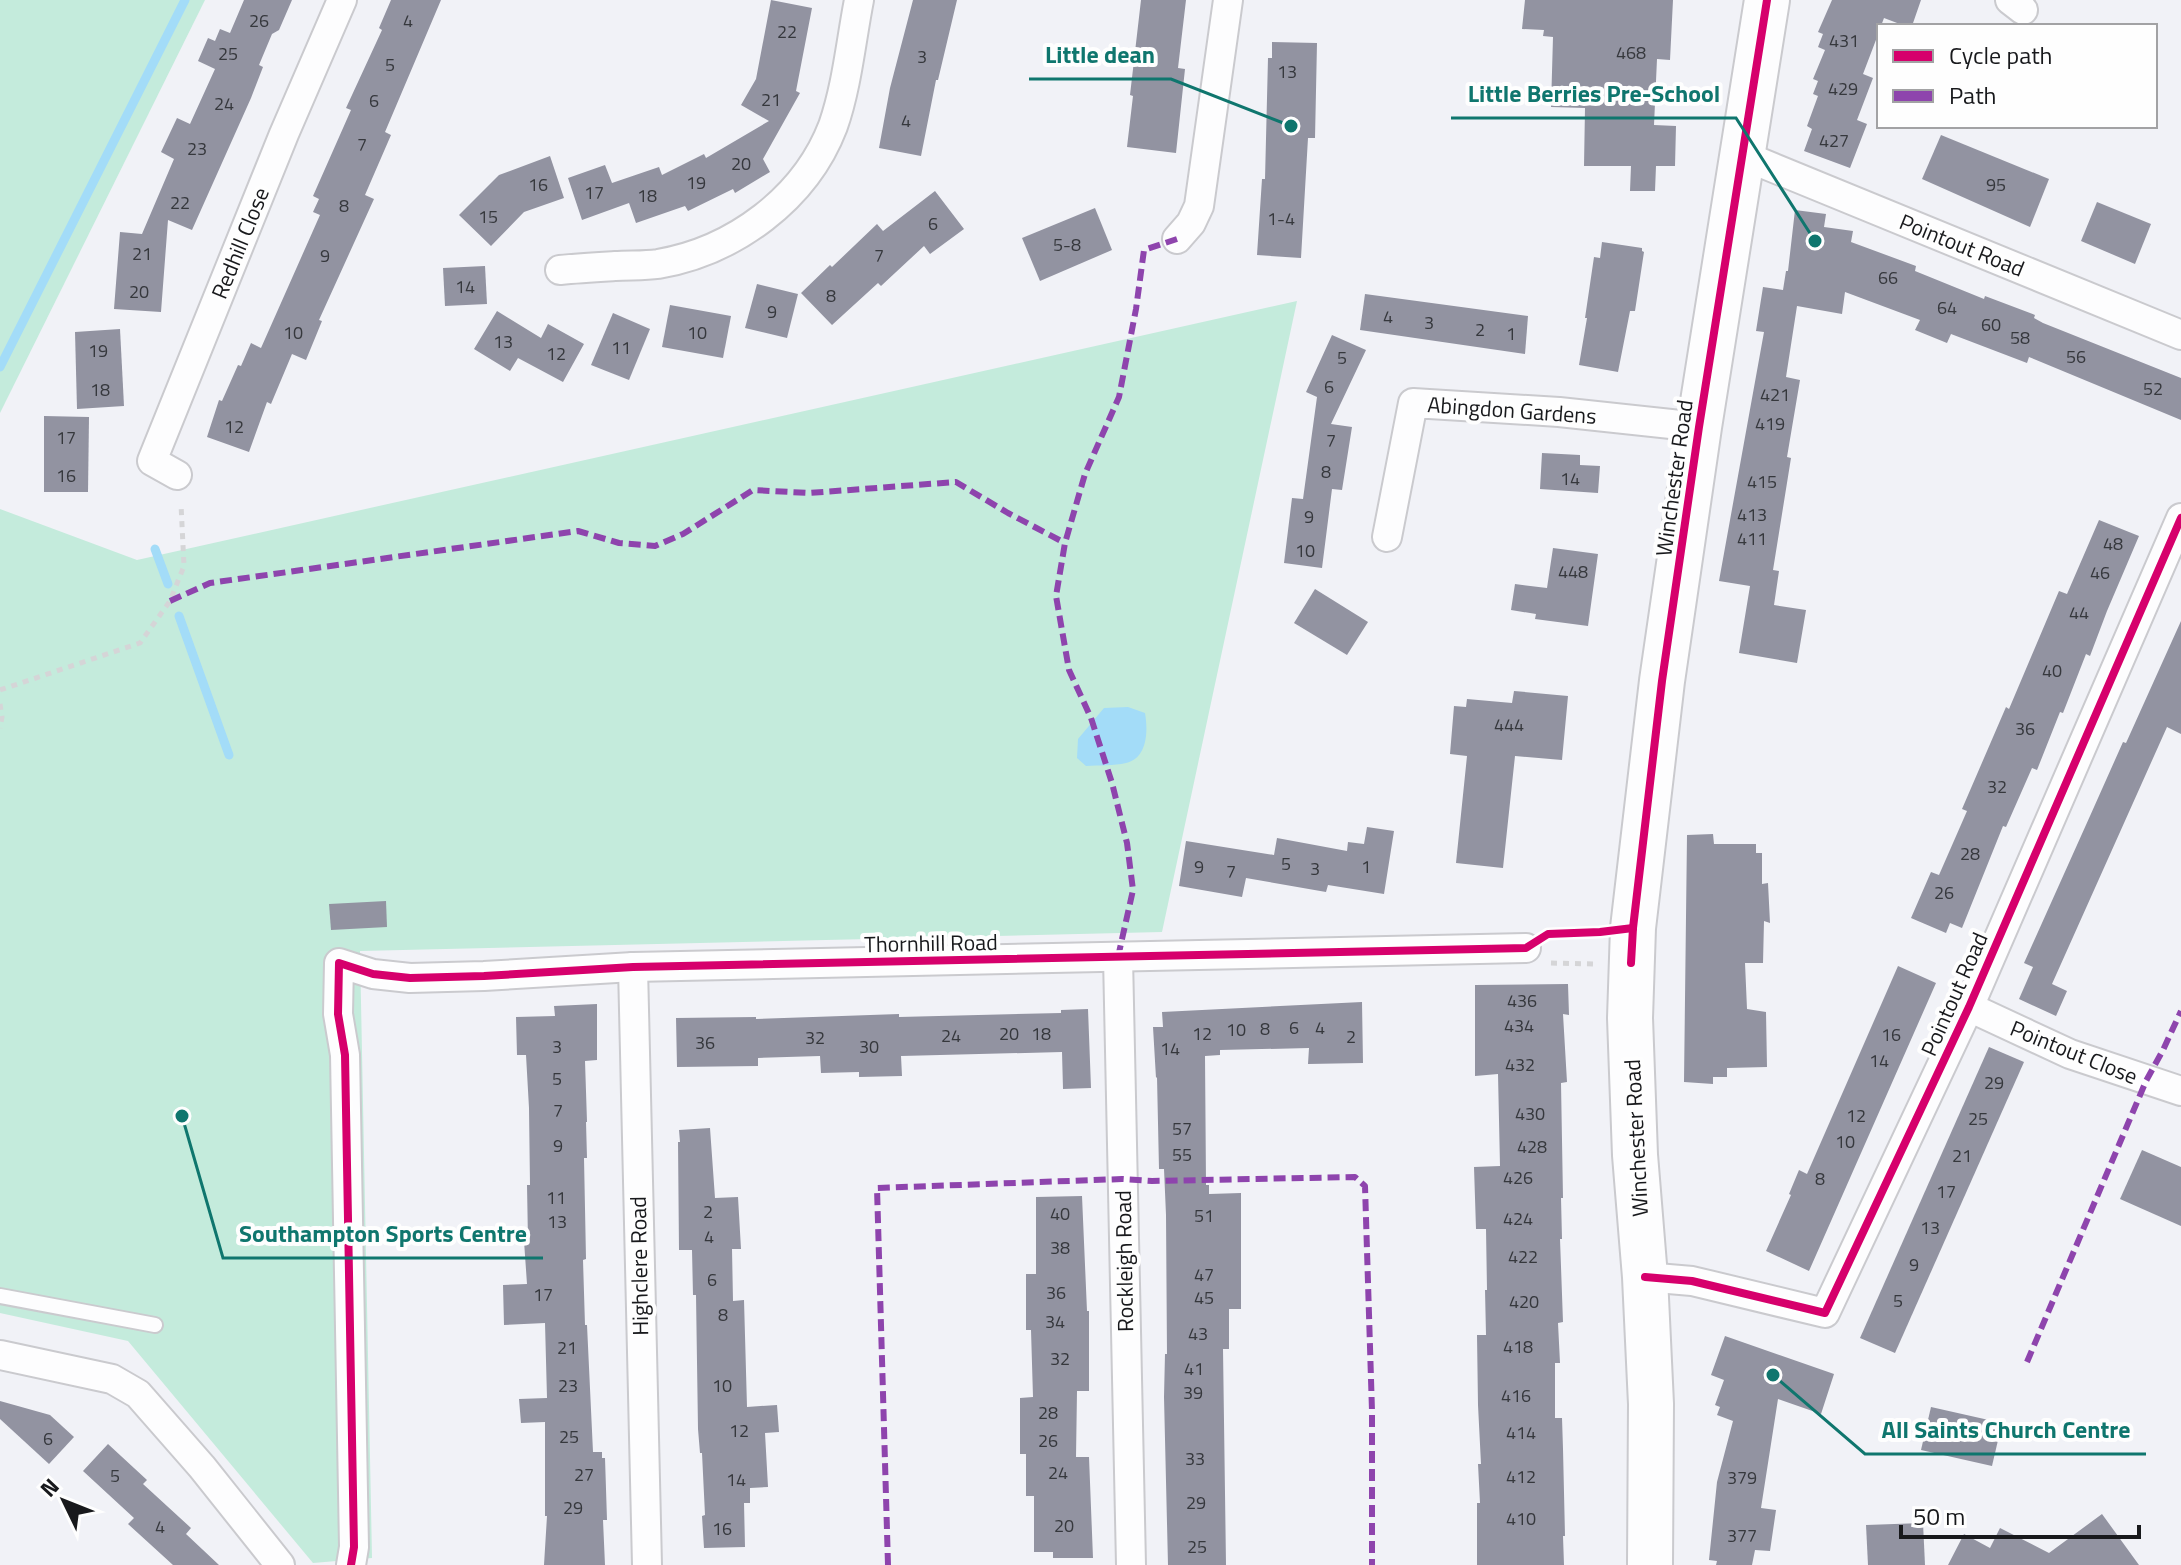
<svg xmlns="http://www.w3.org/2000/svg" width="2181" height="1565" font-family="'Titillium Web',sans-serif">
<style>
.green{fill:#c4ebdc}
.water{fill:#a3dcf8}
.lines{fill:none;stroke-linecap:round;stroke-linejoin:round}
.stream{stroke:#a3dcf8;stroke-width:9}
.building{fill:#9293a1}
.service-casing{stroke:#cacace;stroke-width:18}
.minor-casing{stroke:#cacace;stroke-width:32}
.primary-casing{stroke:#cacace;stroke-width:48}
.path{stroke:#d5d5d7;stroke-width:5;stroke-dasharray:6 6;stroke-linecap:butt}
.service{stroke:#fdfdfe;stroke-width:14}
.minor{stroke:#fdfdfe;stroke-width:28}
.primary{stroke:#fdfdfe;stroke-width:44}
.quiet{stroke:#8e44ad;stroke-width:6;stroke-dasharray:12 6;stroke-linecap:butt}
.cycleway-casing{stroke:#fefefe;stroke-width:13}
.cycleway{stroke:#d6006c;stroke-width:8}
.labels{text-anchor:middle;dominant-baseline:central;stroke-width:8;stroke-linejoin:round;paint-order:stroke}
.number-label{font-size:18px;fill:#36383d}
.street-label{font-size:22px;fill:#18191c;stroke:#fefefe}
.leader{fill:none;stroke:#0f766e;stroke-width:3}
.callout-dot{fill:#0f766e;stroke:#fefefe;stroke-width:3}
.callout-label{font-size:24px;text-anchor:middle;font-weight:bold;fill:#0f766e;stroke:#fefefe;stroke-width:8;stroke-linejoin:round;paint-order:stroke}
</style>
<rect width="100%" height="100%" fill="#f1f2f7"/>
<g class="green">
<path d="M0,0h205l-205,413z"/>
<path d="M1297,301l-135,631 -802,19 12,607 -59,5 -185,-222 -128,-28v-804l137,51z"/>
</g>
<path class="water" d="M1128,707l17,6c3,17 3,45 -19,50 -12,3 -27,2 -40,3l-9,-8 1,-19 26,-31z"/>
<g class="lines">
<g class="stream">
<path d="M0,367l185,-367"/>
<path d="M155,549l13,35"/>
<path d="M179,616l50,139"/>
</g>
</g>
<g class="building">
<path d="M244,0h48l-13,30 -7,4 -13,31 4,2 -12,31 -59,132 -24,-10 -7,92 -47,-3 6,-77 22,2 32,-75 -13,-7 16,-34 13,6 25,-55 -17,-8 10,-23 7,3 5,-12 10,4z"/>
<path d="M391,0h50l-56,132 6,3 -26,60 9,4 -55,121 3,1 -16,39 -14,-6 -21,50 -4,-2 -18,50 -42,-15 12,-37 3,1 16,-36 3,1 10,-23 10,5 59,-133 -7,-3 6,-13 -6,-3 38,-86 -5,-2 36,-78 -3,-2z"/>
<path d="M771,0l41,8 -16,83 4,2 -37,66 7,13 -35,21 -2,-4 -45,22 -3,-5 -49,17 -7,-20 -47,17 -14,-42 37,-13 7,18 47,-16 3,8 42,-21 2,4 63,-37 -28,-16 15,-26z"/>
<path d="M913,0h44l-19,80h-2l-15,76 -42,-8 11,-60z"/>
<path d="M1141,0h45l-8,68 7,1 -9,84 -49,-6 6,-51 -3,-1z"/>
<path d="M1525,0h148l-3,60 -13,-1 -3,66 22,1 -1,40h-19l-1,25h-25l1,-25h-47l1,-58 -34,-1 2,-70 -10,-1 1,-6 -22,-1z"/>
<path d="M1832,0h89l-9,26h-7l-21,-8 -3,8h-2v6l-16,42 10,4 -16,42 10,4 -17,44 -46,-17 8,-22 -5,-3 11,-30 -5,-2 5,-13 -5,-2 12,-29 -7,-3 5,-13 -5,-2z"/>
<path d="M1272,42l45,1 -2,95h-7l-7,120 -44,-3 5,-76h3l3,-121h4z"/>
<path d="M1941,135l108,44 -19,48 -108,-48z"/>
<path d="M550,156l14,42 -40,14 -33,34 -32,-31 40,-40z"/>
<path d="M935,191l29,38 -34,25 -6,-8 -43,40 -3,-3 -46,42 -31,-32 29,-28 2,2 45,-43 6,7z"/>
<path d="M2097,202l54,22 -16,40 -54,-23z"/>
<path d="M1095,208l17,42 -72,31 -18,-43z"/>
<path d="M1795,210l31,4 -2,13 29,4 -2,11 65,24 -1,5 69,28 1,-3 50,19 -1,3 9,5 138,55v42l-152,-63 -2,6 -76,-29 -4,9 -32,-13 5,-10 -75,-28 -3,22 -45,-8 -11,71 14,3 -13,77 4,1 -18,112 6,1 -5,34 32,5 -9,53 -58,-10 11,-67 -31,-5 45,-249 -8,-1 7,-44 20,3 3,-19h2z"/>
<path d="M1602,242l40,6v3l2,1 -9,59h-5l-12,61 -39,-7 8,-47h-2l9,-61 6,1z"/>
<path d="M485,266l2,38 -42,2 -2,-38z"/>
<path d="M757,284l41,10 -11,44 -42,-10z"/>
<path d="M1365,294l163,22 -3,38 -165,-24z"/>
<path d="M670,305l61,11 -8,42 -61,-11z"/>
<path d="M497,311l44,27 7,-14 36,20 -21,38 -45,-24 -8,13 -36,-22z"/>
<path d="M613,313l37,16 -21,51 -38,-15z"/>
<path d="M120,329l4,77 -47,3 -2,-77z"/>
<path d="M1332,335l34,15 -35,74 21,3 -10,63 -10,-1 -10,79 -38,-5 8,-65 11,1 14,-102 -11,-5z"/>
<path d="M44,416l45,1 -1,75h-44z"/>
<path d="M1542,453l38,2v10l20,1 -2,27 -58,-4z"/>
<path d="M2099,520l40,16 -32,75 -17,45 -4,-2 -23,59 -3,-1 -23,58 -5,-2 -26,59 -3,-1 -41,102 -12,-5 -4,10 -35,-15 20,-46 8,3 28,-64 -5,-2 44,-102 3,2 50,-118 8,3z"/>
<path d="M1553,548l45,6 -10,72 -53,-7 1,-5 -25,-4 4,-26 32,4z"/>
<path d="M1315,589l53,33 -21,33 -53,-32z"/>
<path d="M2181,621v113l-14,-7 -115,257 15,7 -11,25 -37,-17 14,-32 -9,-4 66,-147 33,-74 3,1z"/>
<path d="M1514,691l54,5 -6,64 -47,-4 -12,112 -47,-5 11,-107 -17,-2 4,-48 12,1 1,-8 45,4z"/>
<path d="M1367,827l27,4 -10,63 -56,-9 -2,7 -80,-14 -4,19 -63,-11 7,-45 88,14 3,-17 70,13 1,-9 16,2z"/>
<path d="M1713,834l1,10h42v9h6v31l6,-1 2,40 -6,-2 -1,42h-18l2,46 19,3 1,55 -40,1v9h-14v7l-29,-2 3,-247z"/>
<path d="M386,901l1,26 -56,3 -2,-26z"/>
<path d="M1898,966l38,17 -127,288 -43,-20 25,-56 -2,-1 10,-24 8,4z"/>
<path d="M1568,984l1,31 -6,-1 4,68 -6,1 2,115h-2l1,41h-2l3,83 -5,1 2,40h-5v55h7l1,31 2,87h-2l1,29h-87v-62h3l-2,-39h3l-3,-59 -1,-70h9l-1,-45h2l-1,-61h-10l-2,-62 26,-1 -2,-92 -23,2v-91z"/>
<path d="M1362,1002l1,61 -55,1 1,-16 -89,2v5l-15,1 1,129h3v9l32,-1v116h-12v40h-6l3,216h-58l-4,-168 1,-43h2l-1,-139 -2,-46h-5l-2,-92 -1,1 -3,-51h10l-1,-15z"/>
<path d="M597,1004v56l-12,1 2,61h-1l1,36h-3l2,101 -3,1 2,65h2l6,127h9v6h3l2,62h-4l2,45h-61l3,-49h-2v-94l-24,1 -2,-24 28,-1 -2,-75 -41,2 -1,-40 24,-1 -3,-43h4l-1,-56h3l-1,-77 -3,-53h-9l-1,-38 39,-1 -1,-10z"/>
<path d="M1088,1009l3,79 -28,1 -1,-37 -161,4 1,20 -43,1v-5l-38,1 -1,-17 -62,2v8l-81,1 -1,-49 80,-1v2l143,-5v3l162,-4v-3z"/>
<path d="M1989,1047l35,15 -129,291 -35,-15z"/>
<path d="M710,1128l5,70 23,-1 3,52h-9l1,52 11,-1 3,107 30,-2 2,27 -14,1 3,54 -18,1v15h-6l1,44 -41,1 -2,-32 3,-1 -3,-62h-2l-2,-24 -2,-134h-3l-1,-45h-13l-1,-108h2l-1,-12z"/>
<path d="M2142,1150l39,17v59l-61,-27z"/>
<path d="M1082,1196l5,115h2v80h-12l-1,66h13l4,101h-40v-6h-19v-56h-8v-42h-6v-56l13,-1 -2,-67h-5v-56h10v-77z"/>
<path d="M1725,1336l109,38 -13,40 -43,-15 -17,109 15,2 -6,41 -15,-1 -3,15h-36l1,-4 -8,-1 8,-78 16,-61 -16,-6 3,-8 -5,-2 9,-25 -13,-5z"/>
<path d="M0,1401l50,14 24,22 -25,27 -49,-45z"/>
<path d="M1931,1407l71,16 -10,43 -71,-16z"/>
<path d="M108,1444l39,36 -4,4 48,44 -5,6 33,31h-46l-45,-41 6,-6 -51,-47z"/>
<path d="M2102,1514l37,51h-191l16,-31 26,14 10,-20 49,25z"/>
<path d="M1923,1523l2,42h-57l-2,-40z"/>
</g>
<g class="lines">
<g class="service-casing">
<path id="service" d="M0,1296l155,29"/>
</g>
<g class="minor-casing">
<g id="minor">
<path d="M2010,0l13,10"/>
<path d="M1742,155l439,180"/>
<path d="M1177,239l14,-16 8,-17 29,-206"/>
<path d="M560,270c18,-2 37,-3 55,-4 14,-1 29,0 43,-2 76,-13 147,-65 175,-138 14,-40 18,-85 26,-126"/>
<path d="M177,475l-25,-14 132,-327 58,-134"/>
<path d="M1387,537l26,-134 146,9 140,15"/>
<path d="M1118,957l13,608"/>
<path d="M633,967l14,598"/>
<path d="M1969,1007l101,47 111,37"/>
<path d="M1645,1277l47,4 133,32 144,-306 212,-489"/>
<path d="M0,1355l112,24 26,15 64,73 78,98"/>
<path d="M351,1565l3,-18 -9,-492 -7,-41 1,-51 34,11 37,4 74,-2 149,-9 893,-19"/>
</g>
</g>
<g class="primary-casing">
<path id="primary" d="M1650,1565l1,-161 -6,-127 -10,-122 -5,-137 3,-90 29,-247 37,-254 68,-427"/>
</g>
<g class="path">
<path d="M0,690l140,-47 30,-42 14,-35 -3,-62"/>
<path d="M0,704l2,13 -2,11"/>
<path d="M1551,963l45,1"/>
</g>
<use href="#service" class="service"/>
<use href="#minor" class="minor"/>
<use href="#primary" class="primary"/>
<g class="quiet">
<path d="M170,601l40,-18 368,-52 41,12 36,3 28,-12 70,-44 56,3 147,-11 52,31 57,30"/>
<path d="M1118,957l15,-67 -6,-47 -15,-60 -21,-65 -22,-48 -13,-74 9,-53 20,-69 34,-77 17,-88 8,-59 33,-11"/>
<path d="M2027,1362l119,-281 17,-31 18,-39"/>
<path d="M888,1565l-11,-377 245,-9 30,2 203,-4 10,9 7,225v154"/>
</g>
<g class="cycleway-casing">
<g id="cycleway">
<path d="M1631,963l2,-35 29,-247 37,-254 68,-427"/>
<path d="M1645,1277l47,4 133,32 144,-306 212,-489"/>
<path d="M351,1565l3,-18 -9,-492 -7,-41 1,-51 34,11 37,4 74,-2 149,-9 893,-19 22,-14 52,-2 33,-4"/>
</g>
</g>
<use href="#cycleway" class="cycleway"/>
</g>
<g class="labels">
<g class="number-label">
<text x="259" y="20">26</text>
<text x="408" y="20">4</text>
<text x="787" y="31">22</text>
<text x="1844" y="40">431</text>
<text x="1631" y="52">468</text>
<text x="228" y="53">25</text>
<text x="922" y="56">3</text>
<text x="390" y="64">5</text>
<text x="1287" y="71">13</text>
<text x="1843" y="88">429</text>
<text x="771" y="99">21</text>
<text x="374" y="100">6</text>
<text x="224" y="103">24</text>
<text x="906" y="120">4</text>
<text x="1834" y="140">427</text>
<text x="362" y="144">7</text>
<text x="197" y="148">23</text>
<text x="741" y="163">20</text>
<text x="696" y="182">19</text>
<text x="538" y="184">16</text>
<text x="1996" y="184">95</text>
<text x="594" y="192">17</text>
<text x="647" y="195">18</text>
<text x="180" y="202">22</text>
<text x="344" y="205">8</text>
<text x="488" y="216">15</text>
<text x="1281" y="218">1-4</text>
<text x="933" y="223">6</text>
<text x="1067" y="244">5-8</text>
<text x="142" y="253">21</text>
<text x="325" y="255">9</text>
<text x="879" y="255">7</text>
<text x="1888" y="277">66</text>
<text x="465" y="286">14</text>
<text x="139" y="291">20</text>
<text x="831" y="295">8</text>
<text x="1947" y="307">64</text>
<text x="772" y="311">9</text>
<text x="1388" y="316">4</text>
<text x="1429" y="322">3</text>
<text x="1991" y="324">60</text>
<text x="1480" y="329">2</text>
<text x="293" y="332">10</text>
<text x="697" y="332">10</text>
<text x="1511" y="333">1</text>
<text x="2020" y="337">58</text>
<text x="503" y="341">13</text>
<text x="621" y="347">11</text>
<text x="98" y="350">19</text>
<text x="556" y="353">12</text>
<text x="2076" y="356">56</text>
<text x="1342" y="357">5</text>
<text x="1329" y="386">6</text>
<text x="2153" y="388">52</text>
<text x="100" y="389">18</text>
<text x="1775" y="394">421</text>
<text x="1770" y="423">419</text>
<text x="234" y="426">12</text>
<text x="66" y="437">17</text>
<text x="1331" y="440">7</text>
<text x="1326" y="471">8</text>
<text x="66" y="475">16</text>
<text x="1570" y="478">14</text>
<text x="1762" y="481">415</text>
<text x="1752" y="514">413</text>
<text x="1309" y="516">9</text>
<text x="1752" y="538">411</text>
<text x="2113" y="543">48</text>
<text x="1305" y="550">10</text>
<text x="1573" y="571">448</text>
<text x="2100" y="572">46</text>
<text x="2079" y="612">44</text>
<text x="2052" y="670">40</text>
<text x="1509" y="724">444</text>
<text x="2025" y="728">36</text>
<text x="1997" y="786">32</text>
<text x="1970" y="853">28</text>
<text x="1286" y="863">5</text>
<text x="1199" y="866">9</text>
<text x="1366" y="866">1</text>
<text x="1315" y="868">3</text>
<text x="1231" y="871">7</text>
<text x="1944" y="892">26</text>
<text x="1522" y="1000">436</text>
<text x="1519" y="1025">434</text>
<text x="1294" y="1027">6</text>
<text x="1320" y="1027">4</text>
<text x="1265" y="1028">8</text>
<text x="1236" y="1029">10</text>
<text x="1009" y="1033">20</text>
<text x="1041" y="1033">18</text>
<text x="1202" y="1033">12</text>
<text x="1891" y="1034">16</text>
<text x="951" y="1035">24</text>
<text x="1351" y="1036">2</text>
<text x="815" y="1037">32</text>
<text x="705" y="1042">36</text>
<text x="557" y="1046">3</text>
<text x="869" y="1046">30</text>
<text x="1170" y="1048">14</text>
<text x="1879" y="1060">14</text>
<text x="1520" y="1064">432</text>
<text x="557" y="1078">5</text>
<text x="1994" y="1082">29</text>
<text x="558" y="1110">7</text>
<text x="1530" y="1113">430</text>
<text x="1856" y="1115">12</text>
<text x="1978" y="1118">25</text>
<text x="1182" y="1128">57</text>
<text x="1845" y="1141">10</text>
<text x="558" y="1145">9</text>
<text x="1532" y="1146">428</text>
<text x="1182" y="1154">55</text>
<text x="1962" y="1155">21</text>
<text x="1518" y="1177">426</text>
<text x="1820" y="1178">8</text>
<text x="1946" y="1191">17</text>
<text x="556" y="1197">11</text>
<text x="708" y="1211">2</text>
<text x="1060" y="1213">40</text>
<text x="1204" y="1215">51</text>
<text x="1518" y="1218">424</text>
<text x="557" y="1221">13</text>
<text x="1930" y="1227">13</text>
<text x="709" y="1236">4</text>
<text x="1060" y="1247">38</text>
<text x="1523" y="1256">422</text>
<text x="1914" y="1264">9</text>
<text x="1204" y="1274">47</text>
<text x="712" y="1279">6</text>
<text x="1056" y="1292">36</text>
<text x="543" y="1294">17</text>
<text x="1204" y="1297">45</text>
<text x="1898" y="1300">5</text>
<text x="1524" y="1301">420</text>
<text x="723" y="1314">8</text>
<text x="1055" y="1321">34</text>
<text x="1198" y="1333">43</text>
<text x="1518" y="1346">418</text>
<text x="567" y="1347">21</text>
<text x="1060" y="1358">32</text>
<text x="1194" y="1368">41</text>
<text x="568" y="1385">23</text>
<text x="722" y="1385">10</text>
<text x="1193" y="1392">39</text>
<text x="1516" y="1395">416</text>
<text x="1048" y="1412">28</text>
<text x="739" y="1430">12</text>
<text x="1521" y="1432">414</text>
<text x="569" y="1436">25</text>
<text x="48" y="1438">6</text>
<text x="1048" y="1440">26</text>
<text x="1195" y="1458">33</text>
<text x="1058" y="1472">24</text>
<text x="584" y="1474">27</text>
<text x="115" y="1475">5</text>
<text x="1521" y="1476">412</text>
<text x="1742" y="1477">379</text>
<text x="736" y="1479">14</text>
<text x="1196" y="1502">29</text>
<text x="573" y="1507">29</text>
<text x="1521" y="1518">410</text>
<text x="1064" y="1525">20</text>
<text x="160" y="1526">4</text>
<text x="722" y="1528">16</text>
<text x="1742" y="1535">377</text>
<text x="1197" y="1546">25</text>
</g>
<g class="street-label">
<text transform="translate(240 243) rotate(-68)">Redhill Close</text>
<text transform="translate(1962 245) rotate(22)">Pointout Road</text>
<text transform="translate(1512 410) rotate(4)">Abingdon Gardens</text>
<text transform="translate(1674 478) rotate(-82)">Winchester Road</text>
<text transform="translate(931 943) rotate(-1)">Thornhill Road</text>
<text transform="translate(1954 994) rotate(-66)">Pointout Road</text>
<text transform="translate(2074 1052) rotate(22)">Pointout Close</text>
<text transform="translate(1636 1138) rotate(-93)">Winchester Road</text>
<text transform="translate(1124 1261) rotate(-91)">Rockleigh Road</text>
<text transform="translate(639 1266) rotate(-91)">Highclere Road</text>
</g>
</g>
<path class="leader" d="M1291 126L1171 79H1029M1815 241L1736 118H1451M182 1116L223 1258H543M1773 1375L1865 1454H2146"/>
<g class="callout-dot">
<circle cx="1291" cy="126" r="8"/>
<circle cx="1815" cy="241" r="8"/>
<circle cx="182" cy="1116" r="8"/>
<circle cx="1773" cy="1375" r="8"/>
</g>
<g class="callout-label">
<text x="1100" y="63">Little dean</text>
<text x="1594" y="102">Little Berries Pre-School</text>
<text x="383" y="1242">Southampton Sports Centre</text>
<text x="2006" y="1438">All Saints Church Centre</text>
</g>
<rect x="1877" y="24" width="280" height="104" fill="#fefefe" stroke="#a2a2a4" stroke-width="2"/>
<rect x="1893" y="50" width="40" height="12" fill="#d6006c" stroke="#a2a2a4" stroke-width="2"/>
<text x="1949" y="64" font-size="24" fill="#18191c">Cycle path</text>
<rect x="1893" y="90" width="40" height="12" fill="#8e44ad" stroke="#a2a2a4" stroke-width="2"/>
<text x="1949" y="104" font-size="24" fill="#18191c">Path</text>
<g transform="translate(64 1501) rotate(313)" stroke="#fefefe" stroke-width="6" paint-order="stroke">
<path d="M0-6L14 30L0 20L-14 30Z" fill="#18191c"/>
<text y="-12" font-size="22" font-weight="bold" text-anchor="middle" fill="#18191c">N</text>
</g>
<path d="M1901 1525v12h238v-12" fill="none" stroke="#18191c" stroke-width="4"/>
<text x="1913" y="1525" font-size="24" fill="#18191c" stroke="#fefefe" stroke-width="6" paint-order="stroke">50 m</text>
</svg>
